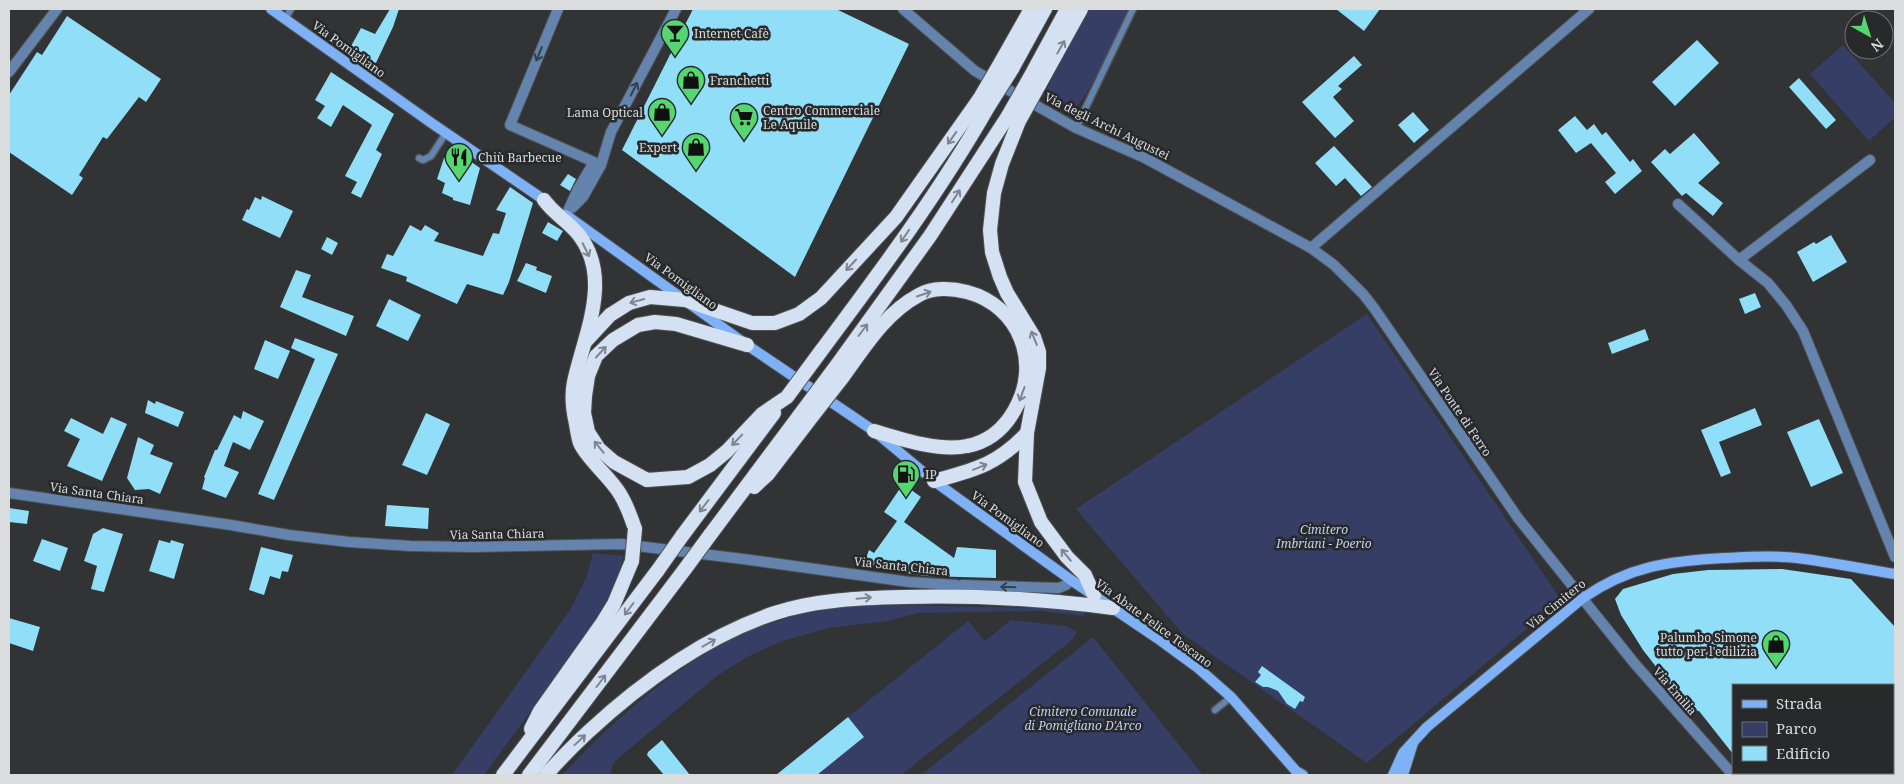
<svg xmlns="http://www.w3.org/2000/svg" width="1904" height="784" font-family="'Noto Serif',serif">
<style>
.green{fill:#363e66}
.building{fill:#90def7}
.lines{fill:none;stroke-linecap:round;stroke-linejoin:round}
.service-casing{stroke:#4f5153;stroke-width:9}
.minor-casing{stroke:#4f5153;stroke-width:12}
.secondary-casing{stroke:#4f5153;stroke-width:12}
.trunk-casing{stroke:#4f5153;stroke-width:16}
.service{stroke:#6484ae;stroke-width:6}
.minor{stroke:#6484ae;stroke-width:10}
.secondary{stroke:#7eb1f5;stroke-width:10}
.trunk{stroke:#d4e1f2;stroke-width:14}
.trunk-bridge-casing{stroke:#4f5153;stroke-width:16;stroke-linecap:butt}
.trunk-bridge{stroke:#d4e1f2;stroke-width:14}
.oneway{stroke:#7e858e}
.oneway2{stroke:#36404c}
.labels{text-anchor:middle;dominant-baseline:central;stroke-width:5;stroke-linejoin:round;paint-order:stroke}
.poi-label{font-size:12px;fill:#dadcdd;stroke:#27292b;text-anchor:start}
.street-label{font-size:12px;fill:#dadcdd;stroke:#27292b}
.park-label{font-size:12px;font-style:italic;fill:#c3cdf3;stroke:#27292b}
</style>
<rect width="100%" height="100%" fill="#313335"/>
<g class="green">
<path d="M1089,9h39c-12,25 -36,86 -56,101l-7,-1 -22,-13z"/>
<path d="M1843,45l52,58v14l-26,24 -59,-67z"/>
<path d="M1367,314l194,286 -194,163 -184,-129 -107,-125z"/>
<path d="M593,553l31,3 -7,22 -19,41 -114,156h-32l118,-165 16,-32z"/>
<path d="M893,605l155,3 36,4 1,4 -45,-5 -121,2 -32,8 -58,7 -47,13 -35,16 -30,19 -102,85 -3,6 -2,8h-48c59,-63 137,-132 222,-156 36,-11 72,-13 109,-14z"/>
<path d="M1011,620l55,6 11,6 -5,8 -171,135h-84l47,-38 -16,-20 120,-96 17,20z"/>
<path d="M1093,637l110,138h-282z"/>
</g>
<g class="building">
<path d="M390,9h9l-6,18 -18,38 -25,-17 11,-20 14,6z"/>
<path d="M693,9h143l73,35 -114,233 -173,-127z"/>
<path d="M1336,9h44l-16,22z"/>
<path d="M67,16l94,63 -15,23 -7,-5 -32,42 -4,-2 -24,38 4,3 -11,17 -63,-43v-57l28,-43 5,3z"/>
<path d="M1697,40l22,23 -44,43 -23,-24z"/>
<path d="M1354,56l8,9 -24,21 4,3 -9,8 21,24 -19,17 -33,-36z"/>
<path d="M331,72l63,42 -18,36 6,4 -21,44 -10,-5 6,-11 -12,-6 27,-51 -29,-20 -12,22 -14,-9 8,-12 -10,-6z"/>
<path d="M1799,78l37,42 -10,9 -37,-42z"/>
<path d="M1413,112l16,18 -15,13 -16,-18z"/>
<path d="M1575,116l12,14 7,-6 8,11 4,-3 24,30 3,-3 9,12 -27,23 -10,-12 11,-9 -25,-30 -15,10 -18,-23z"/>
<path d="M1694,133l26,30 -22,20 25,20 -10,13 -27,-23 -4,3 -31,-34 14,-13 5,5z"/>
<path d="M1334,146l38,41 -11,9 -16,-18 -9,8 -21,-23z"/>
<path d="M444,158l21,7 2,-6 13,9 -10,37 -17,-5v-2l-11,-5 3,-10 -8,-4z"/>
<path d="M568,174l8,5 -6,12 -10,-6z"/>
<path d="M510,187l23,16 -24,79 -6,13 -36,-11 -10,20 -51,-23 1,-4 -26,-9 6,-14 6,2 17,-31 11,6 4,-6 14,8 -5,8 49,15 10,-23 6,1 7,-21 -10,-3z"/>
<path d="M262,196l31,15 -13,27 -38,-18 5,-11 2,1 6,-13 6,3z"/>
<path d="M548,222l15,9 -6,10 -15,-8z"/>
<path d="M1831,235l16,27 -34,20 -16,-30 17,-10 2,2z"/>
<path d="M327,237l11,6 -6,12 -11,-6z"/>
<path d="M526,263l11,4 -1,3 16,6 -6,17 -29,-12z"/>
<path d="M296,270l15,5 -9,22 52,19 -8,20 -66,-29z"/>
<path d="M1755,293l6,14 -16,7 -6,-15z"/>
<path d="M389,299l32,16 -13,26 -32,-15z"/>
<path d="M1645,329l4,11 -37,14 -4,-11z"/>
<path d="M295,338l43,16 -64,146 -16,-6 57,-135 -24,-11z"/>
<path d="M265,340l25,11 -12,28 -24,-10z"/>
<path d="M148,400l7,4 1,-3 28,11 -6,15 -33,-14z"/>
<path d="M1755,408l7,17 -43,17 12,31 -10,4 -20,-47z"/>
<path d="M243,411l21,10 -14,29 -17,-8 -9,24 15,6 -13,26 -24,-9 3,-11 -1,-1 11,-27h2l17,-35 7,4z"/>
<path d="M426,413l24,11 -23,51 -25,-10z"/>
<path d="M111,417l16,7 -25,57 -35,-15 13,-27 -16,-8 7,-13 32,16z"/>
<path d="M1819,419l24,54 -32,14 -24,-55z"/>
<path d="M138,437l16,8 -4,9 23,9 -13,31 -11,-5 -14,1 -8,-12z"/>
<path d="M903,484l18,13 -17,25 50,36 3,-11 39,3v28l-70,-2 -63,-10 6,-16 5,3 23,-32 -13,-9z"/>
<path d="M387,505l42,3 -1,21 -43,-3z"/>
<path d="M9,508l20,3 -2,13 -18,-2z"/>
<path d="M103,528l20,6 -19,58 -13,-3 6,-23 -13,-5 9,-27z"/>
<path d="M42,539l26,9 -8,23 -27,-10z"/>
<path d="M159,540l11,3 1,-3 13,4 -10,35 -25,-8z"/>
<path d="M261,547l32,8 -5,17 -6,-1 -2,8 -10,-3 -6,19 -15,-5z"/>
<path d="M1782,569l69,10 44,48v58h-162v69l-34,-43 -10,-2 -46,-59 -22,-35 -6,-16 8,-10 50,-15 35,-4z"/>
<path d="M9,618l31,9 -7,24 -24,-8z"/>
<path d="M1262,666l43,31 -2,5 -3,-1 -5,8 -8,-5 -9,-13 -10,-4h-5l-8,-5 6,-7 -3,-3z"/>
<path d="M848,717l16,20 -47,38h-41z"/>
<path d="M662,740l28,35h-26l-17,-20 1,-3z"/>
</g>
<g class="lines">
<g class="service-casing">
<g id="service">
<path d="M285,19l6,-10"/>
<path d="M1076,128l57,-119"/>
<path d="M419,158l4,2 8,-4 15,-23"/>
<path d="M1215,710l16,-13"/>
</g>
</g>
<g class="minor-casing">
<g id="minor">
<path d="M558,9l-48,116 84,37 -16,27 -12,26"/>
<path d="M903,9l72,62 101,57 69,30 166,90 23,17 29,29 11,14 144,210 117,146 98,111"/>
<path d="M9,72l48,-63"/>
<path d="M1678,204l61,56 29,23 18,22 17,26 92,226"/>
<path d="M572,208l11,-11 18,-32 10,-33 65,-123"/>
<path d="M1311,248l278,-239"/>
<path d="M1739,260l131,-100"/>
<path d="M9,493l222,32 58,10 60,7 62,4 63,1 147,-3 122,15 166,23 47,3 23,11"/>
<path d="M962,585l97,3 7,-3 5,-5"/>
</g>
</g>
<g class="secondary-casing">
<g id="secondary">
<path d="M271,9l159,113 120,82"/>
<path d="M566,215l181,130 127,86 60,50 137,99 86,58 41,30 33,29 65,74 7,4"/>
<path d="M1393,775l10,-22 24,-26 156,-129c46,-32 86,-37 141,-40 24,-1 49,-3 73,0 33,4 66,11 98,16"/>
<path d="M1403,775l10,-32"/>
</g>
</g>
<g class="trunk-casing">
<g id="trunk">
<path d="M1001,62l30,-53"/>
<path d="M1012,69l33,-60"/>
<path d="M1029,79l38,-70"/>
<path d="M1039,85l42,-76"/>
<path d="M1019,121l-17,43 -8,29 -4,37 2,22 8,25 7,16 27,44 5,15v16l-12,65 -2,49 16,40 26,35 18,18 9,20"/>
<path d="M544,200c10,14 25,22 35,35 34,44 5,100 -5,147 -3,14 -1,29 2,42 1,6 2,13 4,19 6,15 31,35 40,51 7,11 11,23 15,35"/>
<path d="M585,342l25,-27 19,-12 21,-6 35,3 67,23h23l24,-9 22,-16 75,-81 84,-119"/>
<path d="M747,345l-71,-21 -21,-2 -17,3 -25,15 -17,16 -8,20 -3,20 -1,17 4,19 11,17 15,13 33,18 41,-3 22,-12 17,-14 35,-37 25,-17"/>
<path d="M821,351c59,-79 118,-158 167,-244"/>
<path d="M834,369l96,-133 78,-120"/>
<path d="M842,378c22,-30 43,-65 77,-83 13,-8 33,-7 48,-3 53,14 75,72 47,119 -11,19 -26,31 -47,35 -28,6 -66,-7 -93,-15"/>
<path d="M934,481c40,-11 63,-16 93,-48"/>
<path d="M754,487l14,-13 39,-51"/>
<path d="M710,535l89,-119"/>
<path d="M682,536l92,-123"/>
<path d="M531,729l9,-18 63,-89 11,-18 18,-43"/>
<path d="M503,775l155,-205"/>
<path d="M529,775l156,-206"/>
<path d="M546,775c13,-15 27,-29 42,-43 53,-49 118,-96 187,-119 40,-13 84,-15 127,-16 70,-2 141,2 211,11"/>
</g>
</g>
<use href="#service" class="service"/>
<use href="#minor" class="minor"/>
<use href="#secondary" class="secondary"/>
<use href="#trunk" class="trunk"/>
<g class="trunk-bridge-casing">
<g id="trunk-bridge">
<path d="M980,98l21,-36"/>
<path d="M988,107l24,-38"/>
<path d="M1008,116l21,-37"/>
<path d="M1019,121l20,-36"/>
<path d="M787,397l34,-46"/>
<path d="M799,416l35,-47"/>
<path d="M807,423l35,-45"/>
<path d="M632,561l3,-32"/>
<path d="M685,569l25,-34"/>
<path d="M658,570l24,-34"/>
</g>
</g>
<use href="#trunk-bridge" class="trunk-bridge"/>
</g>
<defs><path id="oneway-shaft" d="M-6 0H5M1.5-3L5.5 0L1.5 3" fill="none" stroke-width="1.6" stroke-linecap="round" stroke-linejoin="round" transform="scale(1.25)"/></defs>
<g class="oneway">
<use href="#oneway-shaft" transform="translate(1061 47) rotate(-60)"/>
<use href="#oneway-shaft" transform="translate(952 138) rotate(125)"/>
<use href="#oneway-shaft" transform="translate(956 196) rotate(-57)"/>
<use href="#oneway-shaft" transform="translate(905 236) rotate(124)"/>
<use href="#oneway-shaft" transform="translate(586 250) rotate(64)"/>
<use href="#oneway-shaft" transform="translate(851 265) rotate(133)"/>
<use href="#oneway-shaft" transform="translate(924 294) rotate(-19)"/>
<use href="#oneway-shaft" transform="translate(637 301) rotate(165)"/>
<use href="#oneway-shaft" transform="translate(863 330) rotate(-53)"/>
<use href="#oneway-shaft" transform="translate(1034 338) rotate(-112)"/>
<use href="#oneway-shaft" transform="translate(601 352) rotate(-47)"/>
<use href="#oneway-shaft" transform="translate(1022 394) rotate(110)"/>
<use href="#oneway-shaft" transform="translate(737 440) rotate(134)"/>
<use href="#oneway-shaft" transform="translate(599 447) rotate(-129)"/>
<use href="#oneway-shaft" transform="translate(980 467) rotate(-22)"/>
<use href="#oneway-shaft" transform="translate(704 506) rotate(127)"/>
<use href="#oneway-shaft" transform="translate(1066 555) rotate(-130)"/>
<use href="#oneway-shaft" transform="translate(864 598) rotate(-5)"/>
<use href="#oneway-shaft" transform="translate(629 609) rotate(127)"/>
<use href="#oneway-shaft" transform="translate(709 643) rotate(-29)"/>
<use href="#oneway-shaft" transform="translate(601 681) rotate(-53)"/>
<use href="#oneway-shaft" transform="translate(580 740) rotate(-43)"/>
</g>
<g class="oneway2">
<use href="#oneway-shaft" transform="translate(539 54) rotate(112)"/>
<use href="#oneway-shaft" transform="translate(634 89) rotate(-63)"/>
<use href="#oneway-shaft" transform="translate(1008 587) rotate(-178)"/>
</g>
<defs>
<g id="bar-pin" transform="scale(1.4375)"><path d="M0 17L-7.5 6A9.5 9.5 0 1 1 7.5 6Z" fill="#56d671" stroke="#27292b"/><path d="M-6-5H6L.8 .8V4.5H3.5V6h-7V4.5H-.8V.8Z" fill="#111"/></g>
<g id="shop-pin" transform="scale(1.4375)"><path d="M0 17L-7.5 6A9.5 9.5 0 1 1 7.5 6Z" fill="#56d671" stroke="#27292b"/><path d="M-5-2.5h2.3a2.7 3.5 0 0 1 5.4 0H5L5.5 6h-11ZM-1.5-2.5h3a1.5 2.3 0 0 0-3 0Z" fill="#111"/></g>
<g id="supermarket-pin" transform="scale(1.4375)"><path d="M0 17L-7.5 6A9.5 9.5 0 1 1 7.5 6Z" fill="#56d671" stroke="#27292b"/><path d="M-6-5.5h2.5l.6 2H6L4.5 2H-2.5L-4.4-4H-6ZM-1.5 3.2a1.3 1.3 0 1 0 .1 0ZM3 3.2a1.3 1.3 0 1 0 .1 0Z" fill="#111"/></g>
<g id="restaurant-pin" transform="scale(1.4375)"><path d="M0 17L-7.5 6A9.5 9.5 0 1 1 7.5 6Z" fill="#56d671" stroke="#27292b"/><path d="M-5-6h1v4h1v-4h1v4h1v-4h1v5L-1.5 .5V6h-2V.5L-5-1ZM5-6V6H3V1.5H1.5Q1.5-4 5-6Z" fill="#111"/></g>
<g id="fuel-pin" transform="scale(1.4375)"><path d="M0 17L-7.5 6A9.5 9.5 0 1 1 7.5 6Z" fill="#56d671" stroke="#27292b"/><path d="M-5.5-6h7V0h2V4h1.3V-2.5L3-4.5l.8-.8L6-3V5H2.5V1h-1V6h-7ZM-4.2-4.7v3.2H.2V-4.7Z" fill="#111"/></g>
</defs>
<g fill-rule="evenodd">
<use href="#bar-pin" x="675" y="33"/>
<use href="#shop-pin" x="691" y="80"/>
<use href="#shop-pin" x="662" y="112"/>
<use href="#supermarket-pin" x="744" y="117"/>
<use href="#shop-pin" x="696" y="147"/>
<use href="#restaurant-pin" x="459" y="157"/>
<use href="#fuel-pin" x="906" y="474"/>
<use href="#shop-pin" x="1776" y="644"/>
</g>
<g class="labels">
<g class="poi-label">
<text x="694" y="33">Internet Cafè</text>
<text x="710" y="80">Franchetti</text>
<text x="763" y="110">Centro Commerciale<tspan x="763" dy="14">Le Aquile</tspan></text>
<text x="643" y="112" text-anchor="end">Lama Optical</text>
<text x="677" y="147" text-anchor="end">Expert</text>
<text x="478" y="157">Chiù Barbecue</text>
<text x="925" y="474">IP</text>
<text x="1757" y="637" text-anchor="end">Palumbo Simone<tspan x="1757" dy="14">tutto per l'edilizia</tspan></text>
</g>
<g class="street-label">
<text transform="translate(349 49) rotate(36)">Via Pomigliano</text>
<text transform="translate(1107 126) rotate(26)">Via degli Archi Augustei</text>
<text transform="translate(681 281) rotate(36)">Via Pomigliano</text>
<text transform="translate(1460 412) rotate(56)">Via Ponte di Ferro</text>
<text transform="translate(97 493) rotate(8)">Via Santa Chiara</text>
<text transform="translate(1008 519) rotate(36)">Via Pomigliano</text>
<text transform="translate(497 534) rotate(-1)">Via Santa Chiara</text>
<text transform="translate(901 566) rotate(6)">Via Santa Chiara</text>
<text transform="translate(1556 604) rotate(-39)">Via Cimitero</text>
<text transform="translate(1154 623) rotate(36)">Via Abate Felice Toscano</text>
<text transform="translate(1675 691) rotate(49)">Via Emilia</text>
</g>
<g class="park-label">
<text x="1324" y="529">Cimitero<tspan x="1324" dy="14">Imbriani - Poerio</tspan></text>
<text x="1083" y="711">Cimitero Comunale<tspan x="1083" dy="14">di Pomigliano D'Arco</tspan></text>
</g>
</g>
<rect width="1904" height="784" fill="none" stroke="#dadcdd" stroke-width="20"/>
<rect x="1732" y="684" width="162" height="90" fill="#27292b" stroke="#6f7172"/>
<rect x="1742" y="700" width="25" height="8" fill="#7eb1f5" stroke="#6f7172"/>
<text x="1776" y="709" font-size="15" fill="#dadcdd">Strada</text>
<rect x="1742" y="722" width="25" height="15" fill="#363e66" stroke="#6f7172"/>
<text x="1776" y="734" font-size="15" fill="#dadcdd">Parco</text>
<rect x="1742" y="746" width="25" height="15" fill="#90def7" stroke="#6f7172"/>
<text x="1776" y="759" font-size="15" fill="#dadcdd">Edificio</text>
<g transform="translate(1869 35) rotate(141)"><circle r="24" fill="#27292b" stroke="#6f7172"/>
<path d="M0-4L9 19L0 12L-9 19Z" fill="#56d671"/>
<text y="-8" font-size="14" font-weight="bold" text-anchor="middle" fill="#dadcdd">N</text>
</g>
</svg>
